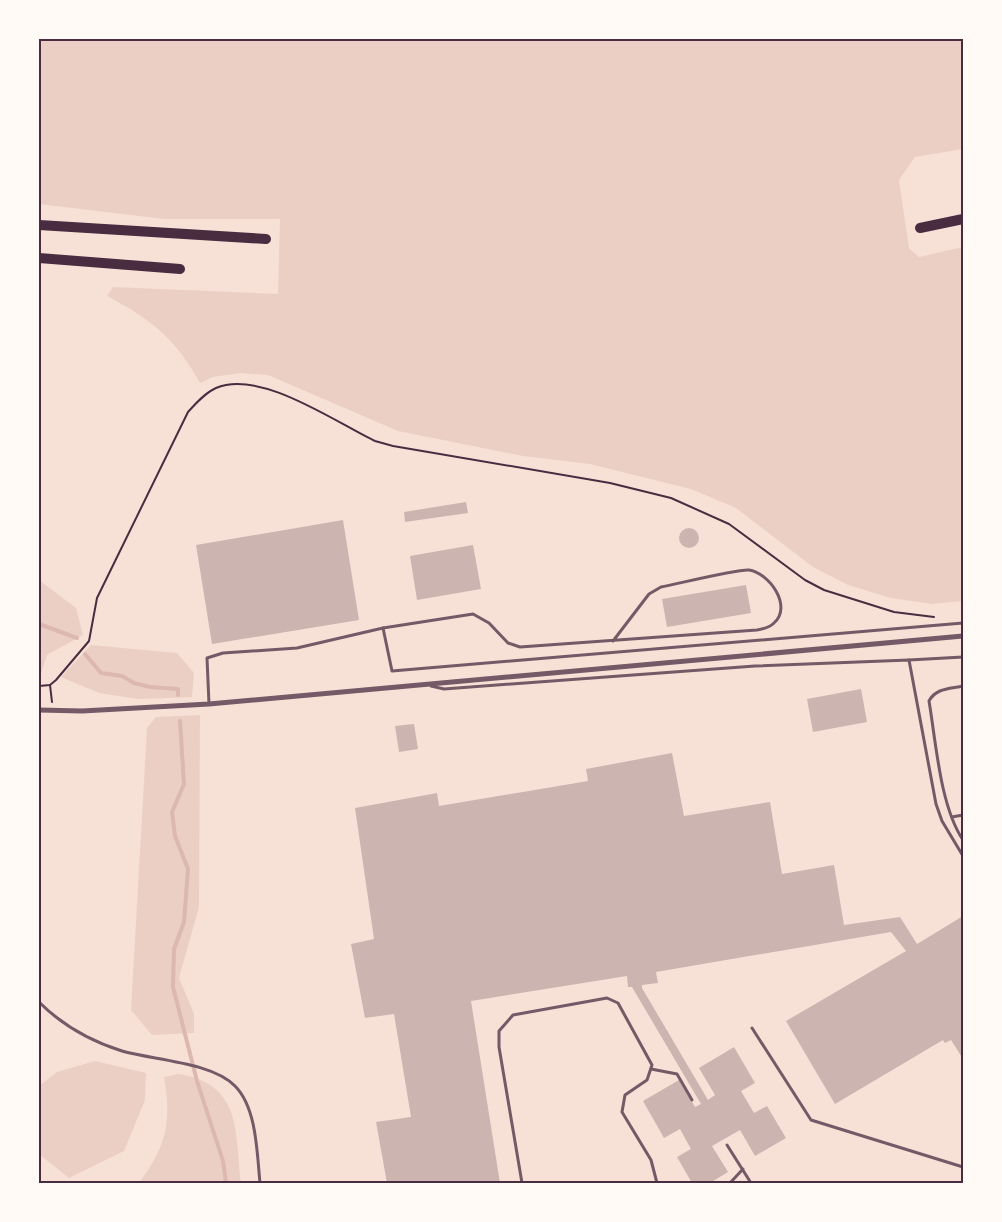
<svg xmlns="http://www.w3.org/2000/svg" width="1002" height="1222" font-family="'Work Sans',sans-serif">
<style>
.green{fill:#ebcfc5}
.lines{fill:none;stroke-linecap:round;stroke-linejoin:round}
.stream{stroke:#dcb8b0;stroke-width:4}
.building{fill:#ccb4b1}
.path{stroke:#4a2c40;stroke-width:2}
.service{stroke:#755966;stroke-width:3}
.minor{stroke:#755966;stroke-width:5}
.motorway{stroke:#4a2c40;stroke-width:10}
.neatline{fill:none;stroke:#4a2c40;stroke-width:2}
</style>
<rect width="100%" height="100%" fill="#f7e1d7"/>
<g class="green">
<path d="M39,39h924v110l-48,8 -16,23 10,68 10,9 44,-10v354l-31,3 -41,-6 -43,-13 -35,-18 -77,-59 -45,-19 -101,-25 -67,-8 -125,-25 -130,-56 -28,-2 -27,4 -13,6c-25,-45 -48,-63 -93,-87l6,-9 165,7 2,-75h-116l-125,-15z"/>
<path d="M39,580l37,28 7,27 -36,20 -8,25z"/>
<path d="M91,645l86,8 17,20 -2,24 -54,2 -39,-6 -38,-16z"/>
<path d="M200,715l-1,192 -20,71 15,36v19l-42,2 -21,-25 16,-282 9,-11z"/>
<path d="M95,1061l51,12 -1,27 -21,51 -55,27 -30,-24v-68l18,-14z"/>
<path d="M178,1074c64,9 57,58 63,109h-102c27,-36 33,-61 25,-106z"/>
</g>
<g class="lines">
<g class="stream">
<path d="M39,624l38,14"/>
<path d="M85,654l16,19 21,3 12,7 16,4 28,2v6"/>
<path d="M180,721l4,63 -12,28 3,24 13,33 -4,53 -10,27 -1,38 24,94 26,80 3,22"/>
</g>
</g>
<g class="building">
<path d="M466,502l2,11 -63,9 -1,-10z"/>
<path d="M343,520l16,100 -147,24 -16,-99z"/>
<circle cx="689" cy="538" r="10"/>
<path d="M473,545l8,44 -64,11 -7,-44z"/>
<path d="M746,585l5,28 -84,14 -5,-28z"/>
<path d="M861,689l6,33 -54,10 -6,-33z"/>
<path d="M414,724l4,25 -19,3 -4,-26z"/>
<path d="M672,753l12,63 86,-14 12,72 52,-9 10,60 56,-8 17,27 46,-28v143l-12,-19 -6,3 -2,-3 -108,64 -49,-83 120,-70 -15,-19 -235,40 2,11 -16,2v3l66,112 7,-5 -16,-27 35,-21 21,36 -14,8 13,22 13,-7 19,32 -31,18 -15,-26 -28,16 16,26 -18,11h-18l-15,-26 14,-8 -11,-20 -16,9 -21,-37 36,-21 16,27 6,-3 -69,-117h-4l-1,-11 -156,25 29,182h-113l-11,-61 35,-5 -17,-103 -29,4 -14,-74 23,-5 -19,-131 82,-15 2,13 149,-25 -2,-12z"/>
</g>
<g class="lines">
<g class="path">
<path d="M50,685l2,17"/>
<path d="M39,686l11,-1 6,-5 33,-39 8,-43 91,-186c8,-9 17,-19 28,-24 44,-19 119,34 159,53l18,5 217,37 61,15 58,26 76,56 19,10 70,22 40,5"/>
</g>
<g class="service">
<path d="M383,628l9,43 571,-48"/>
<path d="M909,660l54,-3"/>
<path d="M431,686l13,3 311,-23 154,-6 27,144 6,17 21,35"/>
<path d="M963,686c-14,3 -27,2 -34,15 7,41 11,105 34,139"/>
<path d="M209,704l-2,-46 16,-5 74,-5 86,-20 90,-14 16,9 19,20 12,4 237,-17c6,-1 13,-3 17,-7 19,-17 -5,-50 -25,-53 -12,-1 -72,14 -88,17l-12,7 -36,47"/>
<path d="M952,817l11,-2"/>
<path d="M39,1002c23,23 51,39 83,49 31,9 90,11 113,35 22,22 22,68 25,97"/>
<path d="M752,1028l59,92 152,47"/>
<path d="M651,1069l26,5 15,26"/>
<path d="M727,1145l24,38"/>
<path d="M522,1183l-23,-136v-16l14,-16 94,-17 11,5 34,62 -5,15 -22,15 -3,17 29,48 6,23"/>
<path d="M730,1183l13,-14"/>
</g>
<path class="minor" d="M39,710l43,1 127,-7 754,-68"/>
<g class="motorway">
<path d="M39,225l227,14"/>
<path d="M920,228l43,-9"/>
<path d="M39,258l141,11"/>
</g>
</g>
<rect width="1002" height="1222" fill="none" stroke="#fffaf5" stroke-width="81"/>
<rect x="40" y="40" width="922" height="1142" class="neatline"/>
</svg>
